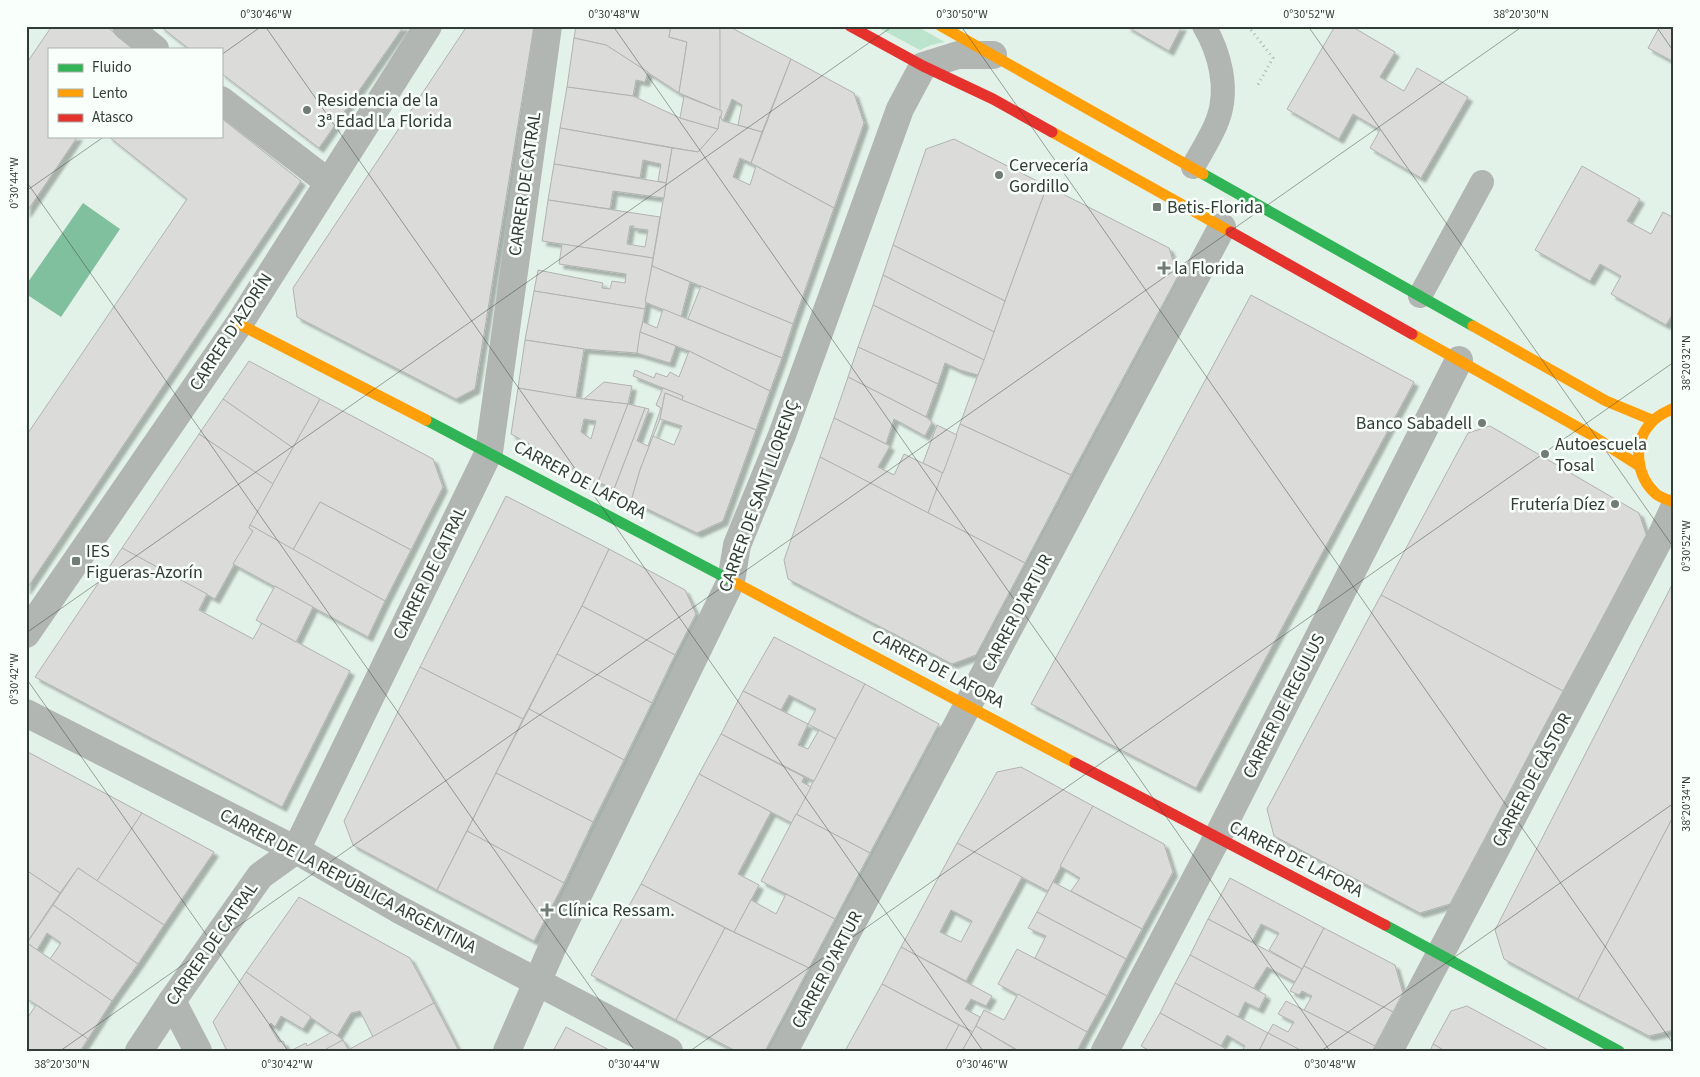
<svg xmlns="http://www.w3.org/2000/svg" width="1700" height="1077" font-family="'Source Sans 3',sans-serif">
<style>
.green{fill:#bce3cc}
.water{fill:#80c09e}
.building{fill:#dbdcda;stroke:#b2b3b1;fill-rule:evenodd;filter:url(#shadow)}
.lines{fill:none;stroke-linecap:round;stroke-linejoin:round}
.path{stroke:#adb4b0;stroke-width:3;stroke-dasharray:1 4;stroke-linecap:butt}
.lane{stroke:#b1b6b3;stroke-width:24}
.street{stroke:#b1b6b3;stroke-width:28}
.fast{stroke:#30b455;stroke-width:11}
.slow{stroke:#ff9f0a;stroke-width:11}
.jam{stroke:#e5322d;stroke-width:11}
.ticks{fill:none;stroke:#323d36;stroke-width:1;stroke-opacity:0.45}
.poi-dot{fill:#707c74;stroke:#f9fffb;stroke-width:2}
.labels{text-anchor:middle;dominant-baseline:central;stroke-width:5;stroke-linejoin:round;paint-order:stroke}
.poi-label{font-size:18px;fill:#323d36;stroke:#f9fffb;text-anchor:start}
.street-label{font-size:18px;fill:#323d36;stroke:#f9fffb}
.neatline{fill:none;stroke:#323d36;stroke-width:2}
.ticks-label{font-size:12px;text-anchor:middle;fill:#323d36}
</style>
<defs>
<filter id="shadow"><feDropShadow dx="4.5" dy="4.5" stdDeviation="1" flood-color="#0004"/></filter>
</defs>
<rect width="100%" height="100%" fill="#e3f2e8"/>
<path class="green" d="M875,26h41l29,16 -14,3 -11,5z"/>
<path class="water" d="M83,203l37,26 -59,88 -35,-23v-9z"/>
<g class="building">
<path d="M52,26h54l28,23h-85v87h29l-52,77v-149z"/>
<path d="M160,26h244l-85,122 -98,-75v-24h-32z"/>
<path d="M467,26h67l-59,363 -19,10 -159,-82 -4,-29z"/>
<path d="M576,26h95l-2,11 18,5 -8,51 -73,-48 -32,-7z"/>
<path d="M671,26h49l2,85 -43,-18 8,-51 -18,-5z"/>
<path d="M720,26h8l63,33 -29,73 -24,-7 4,-20 -10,-6 -9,22 -3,-5z"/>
<path d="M1126,26h56l-13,25z"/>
<path d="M1335,26h16l44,26 -15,25 24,14 13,-23 51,29 -47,81 -51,-30 10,-18 -27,-16 -14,25 -52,-30z"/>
<path d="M1660,26h14v36l-26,-14z"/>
<path d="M574,38l32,7 42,27 -3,10 -9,-2 -3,16 -66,-9z"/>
<path d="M791,59l63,34 10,30 -30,85 -83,-45z"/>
<path d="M567,87l66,9 47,22 38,11 -20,23 -138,-24z"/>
<path d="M684,96l38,15 -4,18 -38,-11z"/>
<path d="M720,116l3,5 39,11 -11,31 -11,-5 -7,19 17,8 6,-19 78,42 -41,116 -141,-58 20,-118 26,4 20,-23z"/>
<path d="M221,118l80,63 -275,409v-154l161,-237 -79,-63h113z"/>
<path d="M560,128l112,20 -6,35 -8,-2 3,-17 -18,-4 -3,18 -86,-14z"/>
<path d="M954,139l93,47 -42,115 -112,-56 33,-96z"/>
<path d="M554,164l112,19 -2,15 -51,-7 -3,18 -62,-9z"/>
<path d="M1582,166l58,33 -13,22 24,13 12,-22 11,6v94l-8,13 -55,-31 10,-18 -21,-12 -10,17 -55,-31z"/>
<path d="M1047,186l122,62 9,28 -107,199 -111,-51z"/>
<path d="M548,200l112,17 -7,41 -111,-17zM630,226h4l-1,2 15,2 -3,17 -18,-3z"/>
<path d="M562,244l91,14 -8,51 -111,-18 4,-21 65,13 -1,5 8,1 2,-8 13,2 1,-9 -67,-10z"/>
<path d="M893,245l112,56 -11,31 -111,-57z"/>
<path d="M652,266l38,16 -9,35 -36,-15z"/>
<path d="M883,275l111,57 -10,28 -111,-55z"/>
<path d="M701,286l92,38 -11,34 -94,-39z"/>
<path d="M534,291l111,18 -8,44 -53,-4 -59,-9z"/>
<path d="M1251,295l163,87 -218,406 -165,-84z"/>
<path d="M873,305l111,55 -6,15 -18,-5 -15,-7 -7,21 -80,-37z"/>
<path d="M663,309l119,49 -12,33 -81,-40 -49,-19 3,-10 14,6z"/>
<path d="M640,332l36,14 -6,17 -33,-10z"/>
<path d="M525,340l59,9 -8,49 -58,-10z"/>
<path d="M858,347l80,37 -12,33 -78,-40z"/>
<path d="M689,351l81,40 -14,39 -74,-30 1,-4 -50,-20 2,-6 19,8 2,-5 11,4 3,-5 9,5z"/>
<path d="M249,361l71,38 -27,49 -70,-49z"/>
<path d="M848,377l78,40 6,5 -7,14 -31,-17 -8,25 -52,-26z"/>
<path d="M604,382l28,4 -4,18 -44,-5z"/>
<path d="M518,388l66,11 44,5 -30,78 -87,-48zM584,419l12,2 -5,18 -10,-7z"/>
<path d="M663,388l20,8 -1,4 -17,-7 -5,26 -20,51 -9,31 -17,-12 31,-81 4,1 -12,32 11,5 13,-38 -5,-3z"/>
<path d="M665,393l91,37 -33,91 -26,12 -66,-32 9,-31 13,-34 21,9 8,-19 -22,-7z"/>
<path d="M223,399l70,49 -20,36 -74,-50z"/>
<path d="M320,399l113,60 10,28 -32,63 -91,-48 -27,48 -43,-25z"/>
<path d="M628,404l17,4 -31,81 -16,-7z"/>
<path d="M834,418l56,28 -12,21 16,8 10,-21 39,19 -15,40 -108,-56z"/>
<path d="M960,424l111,51 -46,88 -97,-50z"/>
<path d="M937,425l20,10 -14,38 -20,-10z"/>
<path d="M1490,426l149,87 8,24 -84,154 -182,-96 87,-162z"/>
<path d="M199,434l74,50 -23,41 -1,3 4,3 -38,68 -93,-51z"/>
<path d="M820,457l205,106 -49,92 -24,9 -164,-85 -4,-19z"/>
<path d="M506,496l103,53 -27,57 -59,113 -103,-52z"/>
<path d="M320,502l91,48 -26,51 -92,-51z"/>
<path d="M250,525l135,76 -17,36 -135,-73 20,-33 -4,-3z"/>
<path d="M122,548l85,46 -8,16 54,29 9,-16 88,48 -68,136 -247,-130z"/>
<path d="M609,549l76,41 11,24 -21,41 -93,-49z"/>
<path d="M1674,581v234l-96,184 -74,-40 -9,-29z"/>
<path d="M275,586l38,21 -17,35 -40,-22z"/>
<path d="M1381,595l182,96 -113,213 -30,9 -146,-77 -7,-27z"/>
<path d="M582,606l93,49 -23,48 -95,-49z"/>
<path d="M774,637l91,47 -29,55 -28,-15 8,-15 -27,-14 -8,15 -38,-19z"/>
<path d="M557,654l95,49 -28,57 -95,-51z"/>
<path d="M420,667l103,52 -86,171 -84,-45 -9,-24z"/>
<path d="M865,684l74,40 -69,129 -74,-39z"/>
<path d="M743,691l65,33 -10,21 10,4 11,-19 17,9 -22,42 -93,-47z"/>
<path d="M529,709l95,51 -31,62 -97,-49z"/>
<path d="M721,734l83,43 -2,5 9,5 -19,36 -93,-49z"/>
<path d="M26,751l116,62 -45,68 -19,-13 -18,25 -34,-23z"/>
<path d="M1021,767l72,39 -45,85 -91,-48 40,-71z"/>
<path d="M496,773l97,49 -29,61 -97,-52z"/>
<path d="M699,774l72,38 -33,62 21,11 -25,47 -93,-48z"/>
<path d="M1093,806l71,38 9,28 -31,57 -71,-38 9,-13 -20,-12z"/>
<path d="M142,813l72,39 -50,73 -67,-44z"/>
<path d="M796,814l74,39 -35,66 -74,-38z"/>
<path d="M1674,815v215l-25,6 -71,-37z"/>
<path d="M467,831l97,52 -30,58 -97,-51z"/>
<path d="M957,843l65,34 -56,104 -65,-34zM951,910l21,11 -11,21 -21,-10z"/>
<path d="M78,868l86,57 -26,39 -85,-59z"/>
<path d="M26,870l34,23 -34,51z"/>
<path d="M1230,878l94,50 -22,41 -33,-19 10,-17 -18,-9 -9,18 -44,-23z"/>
<path d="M1053,882l89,47 -16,30 -89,-47z"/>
<path d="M641,884l84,44 -49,92 -85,-45z"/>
<path d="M786,894l49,25 -26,49 -75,-36 17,-32 25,14z"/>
<path d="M299,897l111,61 24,45 -61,34 -13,-26 -9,2 -14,23 -91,-64z"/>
<path d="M53,905l85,59 -26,37 -62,-42 11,-16 -14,-10 -10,17 -10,-7z"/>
<path d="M1037,912l89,47 -19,37 -72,-38 11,-22 -18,-8z"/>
<path d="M1208,919l94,50 -7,13 -28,-15 -14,22 -63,-34z"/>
<path d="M725,928l84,40 -44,83h-29l-60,-31z"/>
<path d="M1324,928l71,37 8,28 -10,19 -89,-46z"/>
<path d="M27,943l85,58 -24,38 -62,-41z"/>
<path d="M901,947l91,49 -6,10 -15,-7 -6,10 15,8 -7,15 -91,-48z"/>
<path d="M1017,949l90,47 -20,36 -89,-48z"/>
<path d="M1190,955l76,40 -7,14 -14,-7 -7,15 -63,-34z"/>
<path d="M1304,966l89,46 -18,34 -71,-36 8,-14 -10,-5 -3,4 -9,-4z"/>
<path d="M246,972l65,45 -8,12 -22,-13 -6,11 -4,-4 -2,2 10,17 4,-1 5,10h-61l-14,-29z"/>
<path d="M1175,983l93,50 -9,18h-17l3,-5 -18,-11 -6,11 -61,-33z"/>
<path d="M882,984l77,41 -14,26h-100z"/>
<path d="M1018,994l69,38 -10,19h-58l-43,-25 8,-16 20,10z"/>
<path d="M1286,1001l89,45 -3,5h-70l-34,-18 5,-9 15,8 6,-10 -16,-8z"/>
<path d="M434,1003l25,48h-110l-1,-1z"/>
<path d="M36,1005l52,34 -8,12h-54v-31z"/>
<path d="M1467,1006l81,44 -1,1h-102l-12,-7 18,-33z"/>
<path d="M1160,1013l61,33 8,5h-79l-9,-5z"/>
<path d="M959,1025l14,7 -11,19h-17z"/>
<path d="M976,1026l37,22 -1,3h-50z"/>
<path d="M566,1027l45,24h-58z"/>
<path d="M332,1032l11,8 -20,11h-33l16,-8 1,3z"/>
<path d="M1268,1033l34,18h-38l-4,-2z"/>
<path d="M343,1040l6,11h-22l-1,-2z"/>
<path d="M1433,1044l12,7h-15z"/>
</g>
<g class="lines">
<path class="path" d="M1248,26l25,32 -17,30"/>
<g class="lane">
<path d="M1193,167c8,-15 19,-31 25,-48 11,-30 2,-66 -14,-93"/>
<path d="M1420,296l62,-114"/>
</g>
<g class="street">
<path d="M126,26l29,23"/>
<path d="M221,100l107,82"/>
<path d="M26,634l213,-310 189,-298"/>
<path d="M26,713l270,137 102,59 271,142"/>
<path d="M172,1001l26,50"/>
<path d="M139,1051l33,-50 88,-125 36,-26 193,-398 59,-426"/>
<path d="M507,1051l46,-105 178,-365 6,-36 45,-110 118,-326 23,-43 35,-11h35"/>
<path d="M784,1051l438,-824"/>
<path d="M1105,1051l112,-213 242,-478"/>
<path d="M1389,1051l273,-517 12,-26"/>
</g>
<g class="fast">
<path d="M1203,174l270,152"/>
<path d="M426,420l306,161"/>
<path d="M1385,925l234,126"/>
</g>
<g class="slow">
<path d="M941,26l262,148"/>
<path d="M1052,132l179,100"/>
<path d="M239,324l187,96"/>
<path d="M1473,326l133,75 46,19"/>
<path d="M1412,334l176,99 50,32"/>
<path d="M1674,408c-8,4 -17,7 -23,15 -19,20 -15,53 5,71 5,4 12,6 18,8"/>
<path d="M732,581l343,182"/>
</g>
<g class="jam">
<path d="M850,26l73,40 70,33 59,33"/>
<path d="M1231,232l181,102"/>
<path d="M1075,763l310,162"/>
</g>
</g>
<path class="ticks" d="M265,26l718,1025M613,26l717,1025M961,26l713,1019M1308,26l366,522M1656,26l18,26M221,55l41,-29M26,181l609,870M26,191l79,-55M26,633l867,-607M26,678l262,373M60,1051l1463,-1025M690,1051l984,-689M1321,1051l353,-248"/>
<g class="poi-dot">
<circle cx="307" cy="110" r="5"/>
<circle cx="999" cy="175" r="5"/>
<rect x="1152" y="202" width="10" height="10" rx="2.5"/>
<path d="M1161.5 260.5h5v5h5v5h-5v5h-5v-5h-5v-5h5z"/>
<circle cx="1482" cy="423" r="5"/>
<circle cx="1545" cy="454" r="5"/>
<circle cx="1615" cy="504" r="5"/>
<rect x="71" y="556" width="10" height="10" rx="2.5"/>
<path d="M544.5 902.5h5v5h5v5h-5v5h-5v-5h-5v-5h5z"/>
</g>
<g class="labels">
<g class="poi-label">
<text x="317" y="100">Residencia de la<tspan x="317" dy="21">3ª Edad La Florida</tspan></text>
<text x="1009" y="165">Cervecería<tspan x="1009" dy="21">Gordillo</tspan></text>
<text x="1167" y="207">Betis-Florida</text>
<text x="1174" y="268">la Florida</text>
<text x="1472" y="423" text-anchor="end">Banco Sabadell</text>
<text x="1555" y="444">Autoescuela<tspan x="1555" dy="21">Tosal</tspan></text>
<text x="1605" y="504" text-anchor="end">Frutería Díez</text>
<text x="86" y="551">IES<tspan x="86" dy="21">Figueras-Azorín</tspan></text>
<text x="558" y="910">Clínica Ressam.</text>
</g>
<g class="street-label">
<text transform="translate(525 184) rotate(-82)">CARRER DE CATRAL</text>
<text transform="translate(231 332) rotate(-57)">CARRER D'AZORÍN</text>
<text transform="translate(580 480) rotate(28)">CARRER DE LAFORA</text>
<text transform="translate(759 496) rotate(-70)">CARRER DE SANT LLORENÇ</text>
<text transform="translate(430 573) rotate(-64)">CARRER DE CATRAL</text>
<text transform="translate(1017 613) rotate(-62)">CARRER D'ARTUR</text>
<text transform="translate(938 669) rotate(28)">CARRER DE LAFORA</text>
<text transform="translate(1284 706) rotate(-63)">CARRER DE REGULUS</text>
<text transform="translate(1532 780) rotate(-62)">CARRER DE CÀSTOR</text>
<text transform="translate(1296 859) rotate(27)">CARRER DE LAFORA</text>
<text transform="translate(348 881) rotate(28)">CARRER DE LA REPÚBLICA ARGENTINA</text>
<text transform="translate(212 944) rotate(-55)">CARRER DE CATRAL</text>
<text transform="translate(827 970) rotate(-62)">CARRER D'ARTUR</text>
</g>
</g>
<rect width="1700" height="1077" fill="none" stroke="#f9fffb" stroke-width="55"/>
<rect x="48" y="48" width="175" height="90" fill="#f9fffb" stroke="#a9b1ac"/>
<rect x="58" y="64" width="25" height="8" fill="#30b455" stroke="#a9b1ac"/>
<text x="92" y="72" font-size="15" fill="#323d36">Fluido</text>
<rect x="58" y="89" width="25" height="8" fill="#ff9f0a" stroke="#a9b1ac"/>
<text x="92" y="98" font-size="15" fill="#323d36">Lento</text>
<rect x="58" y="114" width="25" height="8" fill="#e5322d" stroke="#a9b1ac"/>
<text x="92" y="122" font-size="15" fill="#323d36">Atasco</text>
<rect x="28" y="28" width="1644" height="1022" class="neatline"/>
<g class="ticks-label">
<text x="266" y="18">0°30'46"W</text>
<text x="614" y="18">0°30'48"W</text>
<text x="962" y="18">0°30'50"W</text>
<text x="1309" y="18">0°30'52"W</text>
<text x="1521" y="18">38°20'30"N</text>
<text transform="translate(14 183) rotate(-90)" y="4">0°30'44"W</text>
<text transform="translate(1686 363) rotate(-90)" y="4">38°20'32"N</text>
<text transform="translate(1686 546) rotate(-90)" y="4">0°30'52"W</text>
<text transform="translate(14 679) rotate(-90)" y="4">0°30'42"W</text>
<text transform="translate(1686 804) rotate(-90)" y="4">38°20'34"N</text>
<text x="62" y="1068">38°20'30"N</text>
<text x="287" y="1068">0°30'42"W</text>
<text x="634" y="1068">0°30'44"W</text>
<text x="982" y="1068">0°30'46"W</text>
<text x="1330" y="1068">0°30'48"W</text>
</g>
</svg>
